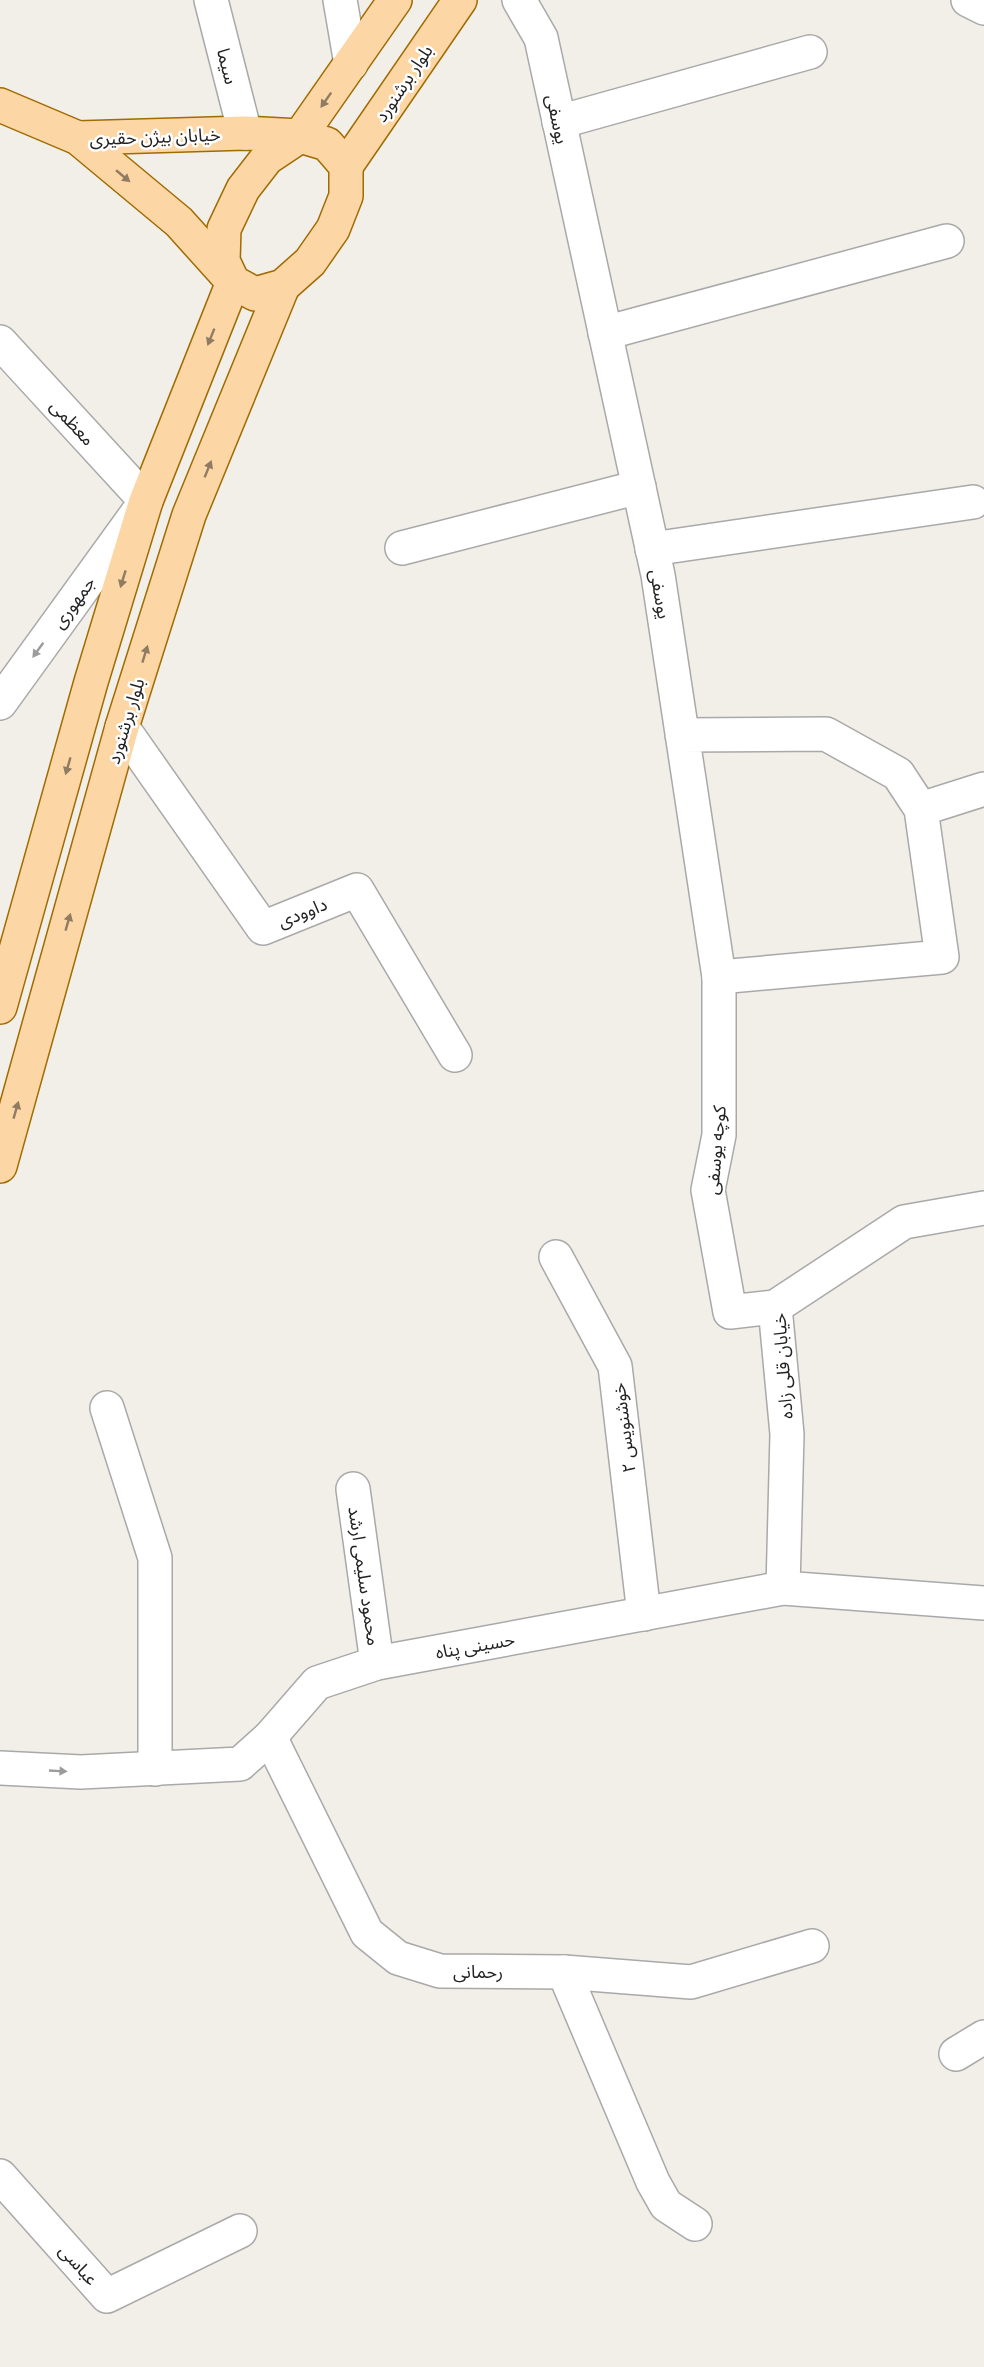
<svg xmlns="http://www.w3.org/2000/svg" width="984" height="2367" font-family="'Exo 2','Noto Sans Arabic',sans-serif">
<style>
.lines{fill:none;stroke-linecap:round;stroke-linejoin:round}
.minor-casing{stroke:#a9a9a9;stroke-width:36}
.major-casing{stroke:#a06b00;stroke-width:36}
.minor{stroke:#fff;stroke-width:33}
.major{stroke:#fcd6a4;stroke-width:33}
.oneway{fill:#8f7c63}
.oneway2{fill:#9c9c9c}
.labels{text-anchor:middle;dominant-baseline:central;stroke-width:5;stroke-linejoin:round;paint-order:stroke}
.street-label{font-size:18px;fill:#222;stroke:#fff}
</style>
<rect width="100%" height="100%" fill="#f2efe9"/>
<g class="lines">
<g class="minor-casing">
<g id="minor">
<path d="M211,0l34,133"/>
<path d="M340,0l11,64"/>
<path d="M519,0l22,38 117,537 61,402 223,-20 -21,-148 -23,-35 -72,-40 -144,1"/>
<path d="M968,0l16,8"/>
<path d="M559,122l251,-70"/>
<path d="M605,333l342,-92"/>
<path d="M0,342l146,159 -146,202"/>
<path d="M402,548l237,-61"/>
<path d="M652,549l321,-47"/>
<path d="M122,727l141,201 94,-38 98,165"/>
<path d="M921,809l63,-20"/>
<path d="M719,977v158l-11,55 22,122 45,-5 129,-85 80,-14"/>
<path d="M556,1257l59,109 29,248"/>
<path d="M775,1307l12,127 -4,154"/>
<path d="M107,1408l48,150v211"/>
<path d="M353,1489l24,174"/>
<path d="M270,1737l97,196 31,25 42,13 124,1 127,10 121,-36"/>
<path d="M0,1768l81,4 159,-8 30,-27 47,-54 60,-20 406,-75 201,15"/>
<path d="M564,1972l89,210 13,23 29,19"/>
<path d="M956,2054l28,-17"/>
<path d="M0,2176l107,120 133,-65"/>
</g>
</g>
<g class="major-casing">
<g id="major">
<path d="M0,105l78,33 101,84 54,60 -87,219 -55,181 -91,325"/>
<path d="M78,138l167,-5 55,3 27,8 19,22v30l-13,33 -23,33 -27,24 -28,8 -22,-12 -10,-21 1,-32 19,-40 24,-31 33,-22 95,-136"/>
<path d="M346,166l114,-166"/>
<path d="M0,1166l122,-439 67,-212 94,-229"/>
</g>
</g>
<use href="#minor" class="minor"/>
<use href="#major" class="major"/>
</g>
<defs><path id="oneway-solid" d="M-6-.8H1V-3.2L6.5 0L1 3.2V.8H-6Z" transform="scale(1.5)"/></defs>
<g class="oneway">
<use href="#oneway-solid" transform="translate(326 100) rotate(125)"/>
<use href="#oneway-solid" transform="translate(123 176) rotate(40)"/>
<use href="#oneway-solid" transform="translate(211 337) rotate(112)"/>
<use href="#oneway-solid" transform="translate(208 469) rotate(-68)"/>
<use href="#oneway-solid" transform="translate(123 579) rotate(107)"/>
<use href="#oneway-solid" transform="translate(145 654) rotate(-73)"/>
<use href="#oneway-solid" transform="translate(68 766) rotate(106)"/>
<use href="#oneway-solid" transform="translate(68 922) rotate(-74)"/>
<use href="#oneway-solid" transform="translate(16 1110) rotate(-74)"/>
</g>
<g class="oneway2">
<use href="#oneway-solid" transform="translate(38 650) rotate(126)"/>
<use href="#oneway-solid" transform="translate(58 1771) rotate(3)"/>
</g>
<g class="labels">
<g class="street-label">
<text transform="translate(228 66) rotate(76)">سیما</text>
<text transform="translate(403 83) rotate(-56)">بلوار برشنورد</text>
<text transform="translate(558 119) rotate(78)">یوسفی</text>
<text transform="translate(155 136) rotate(-2)">خیابان بیژن حقیری</text>
<text transform="translate(73 422) rotate(47)">معظمی</text>
<text transform="translate(661 594) rotate(80)">یوسفی</text>
<text transform="translate(73 602) rotate(-54)">جمهوری</text>
<text transform="translate(125 721) rotate(-73)">بلوار برشنورد</text>
<text transform="translate(302 912) rotate(-22)">داوودی</text>
<text transform="translate(715 1150) rotate(-85)">کوچه یوسفی</text>
<text transform="translate(782 1366) rotate(-94)">خیابان قلی زاده</text>
<text transform="translate(623 1428) rotate(-97)">خوشنویس ۲</text>
<text transform="translate(365 1576) rotate(82)">محمود سلیمی ارشد</text>
<text transform="translate(475 1645) rotate(-10)">حسینی پناه</text>
<text x="478" y="1971">رحمانی</text>
<text transform="translate(79 2264) rotate(48)">عباسی</text>
</g>
</g>
</svg>
